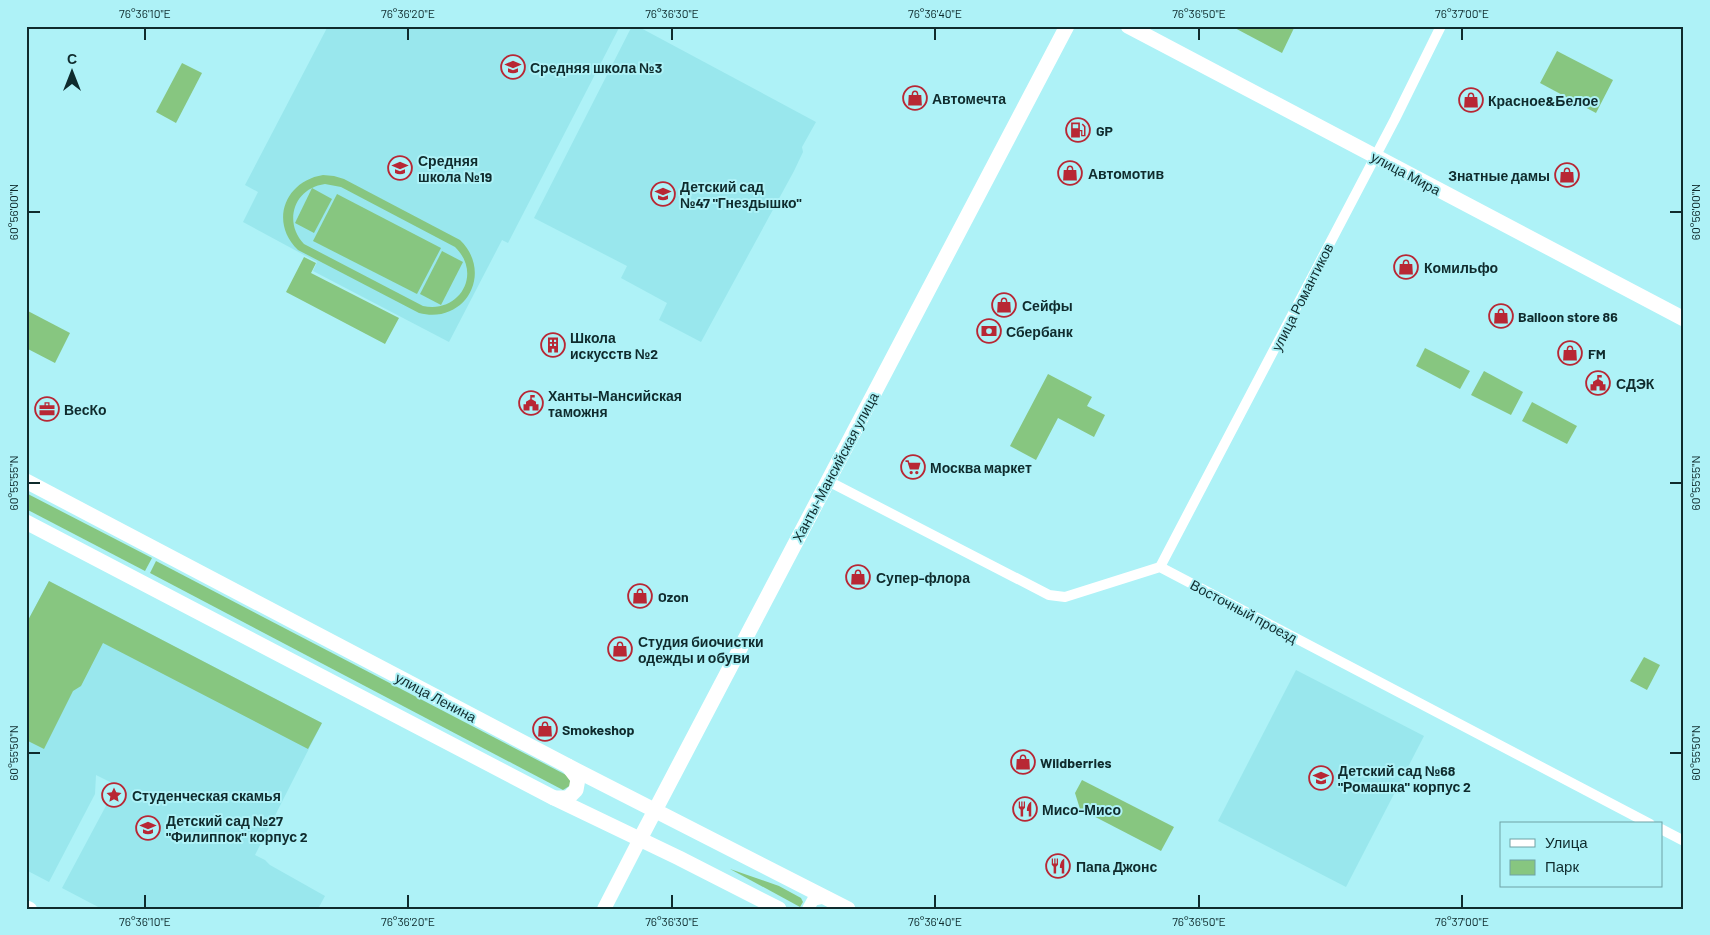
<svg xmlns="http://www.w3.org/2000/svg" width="1710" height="935" font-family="Barlow,sans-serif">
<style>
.built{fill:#99e7ed}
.green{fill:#87c680;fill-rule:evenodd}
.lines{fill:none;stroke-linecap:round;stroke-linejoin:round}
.minor{stroke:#fff;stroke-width:10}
.tertiary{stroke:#fff;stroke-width:12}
.secondary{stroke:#fff;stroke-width:14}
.primary{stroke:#fff;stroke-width:15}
.ticks{fill:none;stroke:#0f2b2d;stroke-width:2}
.labels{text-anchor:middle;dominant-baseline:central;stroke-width:4;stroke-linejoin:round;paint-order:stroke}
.poi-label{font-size:14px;font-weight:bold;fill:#0f2b2d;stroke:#aef2f7;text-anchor:start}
.street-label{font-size:14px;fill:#0f2b2d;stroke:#aef2f7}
.neatline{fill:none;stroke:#0f2b2d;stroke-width:2}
.ticks-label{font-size:12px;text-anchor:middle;fill:#0f2b2d}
</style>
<rect width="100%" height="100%" fill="#aef2f7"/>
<g class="built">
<path d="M328,26h292l-112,217 -6,-3 -53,102 -136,-71 4,-9 -74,-40 15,-30 -13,-7z"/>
<path d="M632,26h5l179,96 -14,25 1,5 -9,19 -93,171 -42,-22 8,-17 -46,-25 6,-12 -93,-48z"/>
<path d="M49,581l273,142 -67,132 10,5 5,5 55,31 -7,13h-216l-40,-21 46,-86 18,-12 -30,-15 -1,19 -46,88 -23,-12v-246z"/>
<path d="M1296,670l128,66 -78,151 -128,-66z"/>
</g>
<g class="green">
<path d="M1231,26h64l-13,27z"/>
<path d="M1557,51l56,29 -17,33 -56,-30z"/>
<path d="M182,63l20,10 -26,50 -20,-11z"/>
<path d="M323,175l11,1 10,3 116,61c34,33 5,85 -41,73l-121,-63c-29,-28 -13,-69 25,-75zM325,184l16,3 114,60c28,27 4,67 -32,59l-119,-62c-21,-22 -10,-56 21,-60z"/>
<path d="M312,188l20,11 -18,34 -19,-10z"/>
<path d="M337,194l104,54 -24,46 -104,-53z"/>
<path d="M442,251l21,11 -22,43 -21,-11z"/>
<path d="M304,257l12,6 -5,10 88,45 -14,26 -99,-52z"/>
<path d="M26,310l44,23 -15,30 -29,-15z"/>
<path d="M1425,348l45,23 -10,18 -44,-23z"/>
<path d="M1484,371l39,21 -12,23 -40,-20z"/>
<path d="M1048,374l44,23 -5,9 18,9 -11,22 -36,-19 -22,42 -26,-14z"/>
<path d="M1532,402l45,24 -10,18 -45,-23z"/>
<path d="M26,493l126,65 -7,13 -119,-62z"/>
<path d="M156,561l414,216 1,8 -8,5 -413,-217z"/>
<path d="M49,581l273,142 -14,26 -205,-106 -22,43 -8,5 -29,58 -18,-9v-116z"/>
<path d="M1644,657l16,8 -13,25 -17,-9z"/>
<path d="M1082,780l92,47 -13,24 -81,-42 -5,-16z"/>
<path d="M730,869l49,17 22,12 2,4 -3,5z"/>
</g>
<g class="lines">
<g class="minor">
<path d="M828,481l221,114 16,2 95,-30 490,257"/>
<path d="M1160,567l235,-448 46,-93"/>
<path d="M1661,829l23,12"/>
</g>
<path class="tertiary" d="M808,909l5,-9 14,-3"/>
<g class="secondary">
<path d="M26,907l4,2"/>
<path d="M604,909l36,-70"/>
</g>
<g class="primary">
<path d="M1128,26l556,293"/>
<path d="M26,481l542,285 280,143"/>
<path d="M26,522l528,276 125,60 100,51"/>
<path d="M554,798h14l8,-8 2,-11 -10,-13"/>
<path d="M640,839l427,-813"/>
</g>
</g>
<path class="ticks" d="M145,28v12M408,28v12M672,28v12M935,28v12M1199,28v12M1462,28v12M28,212h12M1670,212h12M28,483h12M1670,483h12M28,753h12M1670,753h12M145,895v13M408,895v13M672,895v13M935,895v13M1199,895v13M1462,895v13"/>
<defs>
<g id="school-ring" transform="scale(1.25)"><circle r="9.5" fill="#aef2f7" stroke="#b82734" stroke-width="1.5"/><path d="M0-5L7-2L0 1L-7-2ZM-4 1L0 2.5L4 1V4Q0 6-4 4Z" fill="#b82734"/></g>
<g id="shop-ring" transform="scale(1.25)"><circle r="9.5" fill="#aef2f7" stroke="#b82734" stroke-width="1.5"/><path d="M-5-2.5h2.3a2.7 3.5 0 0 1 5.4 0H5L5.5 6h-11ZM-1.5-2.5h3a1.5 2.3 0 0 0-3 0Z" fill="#b82734"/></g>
<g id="fuel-ring" transform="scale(1.25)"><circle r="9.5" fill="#aef2f7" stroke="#b82734" stroke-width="1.5"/><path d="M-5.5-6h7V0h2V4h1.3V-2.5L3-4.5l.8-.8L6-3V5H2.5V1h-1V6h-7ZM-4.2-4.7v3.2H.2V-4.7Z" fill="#b82734"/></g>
<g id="bank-ring" transform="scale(1.25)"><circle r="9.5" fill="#aef2f7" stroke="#b82734" stroke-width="1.5"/><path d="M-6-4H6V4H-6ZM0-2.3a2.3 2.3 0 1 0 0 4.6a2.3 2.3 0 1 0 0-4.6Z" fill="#b82734"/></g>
<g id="building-ring" transform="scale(1.25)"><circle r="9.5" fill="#aef2f7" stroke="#b82734" stroke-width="1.5"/><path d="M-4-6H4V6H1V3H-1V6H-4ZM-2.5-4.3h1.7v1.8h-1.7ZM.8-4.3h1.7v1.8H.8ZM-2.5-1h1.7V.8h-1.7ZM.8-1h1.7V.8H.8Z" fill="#b82734"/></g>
<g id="civic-ring" transform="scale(1.25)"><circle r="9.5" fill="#aef2f7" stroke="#b82734" stroke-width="1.5"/><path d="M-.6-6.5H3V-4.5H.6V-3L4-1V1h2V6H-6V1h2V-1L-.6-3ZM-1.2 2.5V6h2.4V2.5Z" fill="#b82734"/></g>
<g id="office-ring" transform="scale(1.25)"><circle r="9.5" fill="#aef2f7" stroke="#b82734" stroke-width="1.5"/><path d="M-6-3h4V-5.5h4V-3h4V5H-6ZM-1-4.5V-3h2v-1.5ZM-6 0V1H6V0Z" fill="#b82734"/></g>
<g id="supermarket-ring" transform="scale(1.25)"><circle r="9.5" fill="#aef2f7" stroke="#b82734" stroke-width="1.5"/><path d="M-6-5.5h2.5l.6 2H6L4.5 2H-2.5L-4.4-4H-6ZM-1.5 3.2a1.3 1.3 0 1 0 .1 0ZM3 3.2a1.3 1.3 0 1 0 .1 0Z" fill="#b82734"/></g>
<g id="sight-ring" transform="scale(1.25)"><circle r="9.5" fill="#aef2f7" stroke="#b82734" stroke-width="1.5"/><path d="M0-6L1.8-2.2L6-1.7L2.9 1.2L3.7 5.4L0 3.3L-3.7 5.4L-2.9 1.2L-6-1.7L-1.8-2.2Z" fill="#b82734"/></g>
<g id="restaurant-ring" transform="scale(1.25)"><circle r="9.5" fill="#aef2f7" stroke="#b82734" stroke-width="1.5"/><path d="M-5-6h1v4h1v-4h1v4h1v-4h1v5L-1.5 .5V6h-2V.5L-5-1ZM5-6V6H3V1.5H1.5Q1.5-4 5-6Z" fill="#b82734"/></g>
</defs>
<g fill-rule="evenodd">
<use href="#school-ring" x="513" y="67"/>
<use href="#shop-ring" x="915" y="98"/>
<use href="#shop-ring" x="1471" y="100"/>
<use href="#fuel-ring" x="1078" y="130"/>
<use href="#school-ring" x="400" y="168"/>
<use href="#shop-ring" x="1070" y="173"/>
<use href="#shop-ring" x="1567" y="175"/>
<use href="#school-ring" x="663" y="194"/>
<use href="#shop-ring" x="1406" y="267"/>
<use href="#shop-ring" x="1004" y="305"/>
<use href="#shop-ring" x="1501" y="316"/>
<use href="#bank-ring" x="989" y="331"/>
<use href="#building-ring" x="553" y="345"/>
<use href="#shop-ring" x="1570" y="353"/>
<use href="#civic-ring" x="1598" y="383"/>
<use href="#civic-ring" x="531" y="403"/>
<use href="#office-ring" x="47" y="409"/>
<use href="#supermarket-ring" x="913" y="467"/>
<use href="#shop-ring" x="858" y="577"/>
<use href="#shop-ring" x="640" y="596"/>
<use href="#shop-ring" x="620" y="649"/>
<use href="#shop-ring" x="545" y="729"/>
<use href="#shop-ring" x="1023" y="762"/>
<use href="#school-ring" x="1321" y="778"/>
<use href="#sight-ring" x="114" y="795"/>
<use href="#restaurant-ring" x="1025" y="809"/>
<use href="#school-ring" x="148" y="828"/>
<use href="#restaurant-ring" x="1058" y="866"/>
</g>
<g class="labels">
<g class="poi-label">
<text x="530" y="67">Средняя школа №3</text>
<text x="932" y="98">Автомечта</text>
<text x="1488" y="100">Красное&amp;Белое</text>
<text x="1096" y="130">GP</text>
<text x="418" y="160">Средняя<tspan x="418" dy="16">школа №19</tspan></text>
<text x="1088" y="173">Автомотив</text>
<text x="1550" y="175" text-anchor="end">Знатные дамы</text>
<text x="680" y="186">Детский сад<tspan x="680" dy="16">№47 "Гнездышко"</tspan></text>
<text x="1424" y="267">Комильфо</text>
<text x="1022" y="305">Сейфы</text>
<text x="1518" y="316">Balloon store 86</text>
<text x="1006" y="331">Сбербанк</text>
<text x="570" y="337">Школа<tspan x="570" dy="16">искусств №2</tspan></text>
<text x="1588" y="353">FM</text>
<text x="1616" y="383">СДЭК</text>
<text x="548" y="395">Ханты-Мансийская<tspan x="548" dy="16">таможня</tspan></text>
<text x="64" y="409">ВесКо</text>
<text x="930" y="467">Москва маркет</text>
<text x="876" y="577">Супер-флора</text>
<text x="658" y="596">Ozon</text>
<text x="638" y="641">Студия биочистки<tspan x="638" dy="16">одежды и обуви</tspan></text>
<text x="562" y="729">Smokeshop</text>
<text x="1040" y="762">Wildberries</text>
<text x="1338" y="770">Детский сад №68<tspan x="1338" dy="16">"Ромашка" корпус 2</tspan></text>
<text x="132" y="795">Студенческая скамья</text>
<text x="1042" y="809">Мисо-Мисо</text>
<text x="166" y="820">Детский сад №27<tspan x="166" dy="16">"Филиппок" корпус 2</tspan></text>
<text x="1076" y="866">Папа Джонс</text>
</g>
<g class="street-label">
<text transform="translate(1406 173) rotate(28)">улица Мира</text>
<text transform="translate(1302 297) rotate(-63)">улица Романтиков</text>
<text transform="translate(835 467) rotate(-62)">Ханты-Мансийская улица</text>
<text transform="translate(1244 611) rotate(28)">Восточный проезд</text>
<text transform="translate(436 697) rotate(28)">улица Ленина</text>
</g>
</g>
<rect width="1710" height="935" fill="none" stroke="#aef2f7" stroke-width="55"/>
<rect x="1500" y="822" width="162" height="65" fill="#aef2f7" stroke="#6ea2a6"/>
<rect x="1510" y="839" width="25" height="8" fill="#ffffff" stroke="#6ea2a6"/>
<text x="1545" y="848" font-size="15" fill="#0f2b2d">Улица</text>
<rect x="1510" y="860" width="25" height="15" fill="#87c680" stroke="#6ea2a6"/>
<text x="1545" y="872" font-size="15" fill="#0f2b2d">Парк</text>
<g transform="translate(72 72)" stroke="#aef2f7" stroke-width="4" paint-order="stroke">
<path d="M0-4L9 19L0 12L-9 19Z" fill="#0f2b2d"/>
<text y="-8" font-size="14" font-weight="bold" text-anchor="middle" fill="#0f2b2d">С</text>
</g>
<rect x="28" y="28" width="1654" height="880" class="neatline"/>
<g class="ticks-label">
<text x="145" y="18">76°36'10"E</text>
<text x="408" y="18">76°36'20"E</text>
<text x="672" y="18">76°36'30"E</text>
<text x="935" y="18">76°36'40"E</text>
<text x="1199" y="18">76°36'50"E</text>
<text x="1462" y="18">76°37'00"E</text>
<text transform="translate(14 212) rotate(-90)" y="4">60°56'00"N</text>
<text transform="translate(1696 212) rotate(-90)" y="4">60°56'00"N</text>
<text transform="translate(14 483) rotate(-90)" y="4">60°55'55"N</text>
<text transform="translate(1696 483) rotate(-90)" y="4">60°55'55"N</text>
<text transform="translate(14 753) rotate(-90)" y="4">60°55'50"N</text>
<text transform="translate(1696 753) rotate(-90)" y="4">60°55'50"N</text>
<text x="145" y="926">76°36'10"E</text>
<text x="408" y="926">76°36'20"E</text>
<text x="672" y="926">76°36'30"E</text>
<text x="935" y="926">76°36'40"E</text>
<text x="1199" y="926">76°36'50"E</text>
<text x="1462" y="926">76°37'00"E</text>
</g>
</svg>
